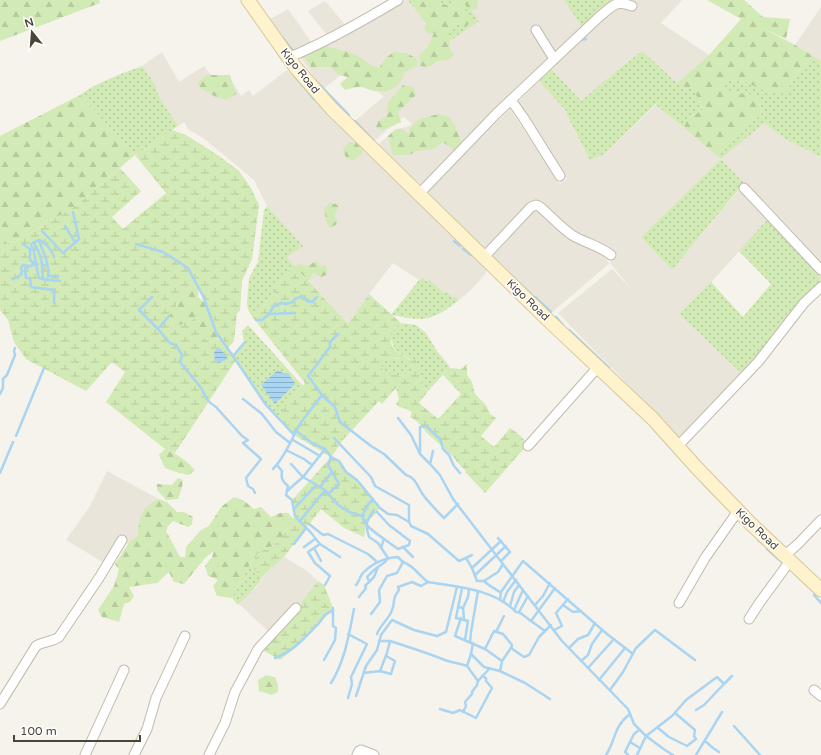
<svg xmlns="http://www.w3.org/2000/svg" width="821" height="755" font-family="'Varela Round',sans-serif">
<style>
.residential{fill:#eae5da}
.green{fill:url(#green-dots)}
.forest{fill:url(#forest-firs)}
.wetland{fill:url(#wetland-marsh);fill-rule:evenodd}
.water{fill:url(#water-rules)}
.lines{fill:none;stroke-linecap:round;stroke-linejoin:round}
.stream{stroke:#a9d4f2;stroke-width:2.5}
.street-casing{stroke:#c2bbae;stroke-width:11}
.secondary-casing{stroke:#d6c79b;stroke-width:15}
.street{stroke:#fff;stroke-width:9}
.secondary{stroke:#fff3cd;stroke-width:13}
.labels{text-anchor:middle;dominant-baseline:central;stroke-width:3;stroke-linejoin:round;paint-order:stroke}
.street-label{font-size:11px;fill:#4b4439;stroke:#fff}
</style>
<defs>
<pattern id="green-dots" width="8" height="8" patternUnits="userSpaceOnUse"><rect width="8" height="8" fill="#d2eab5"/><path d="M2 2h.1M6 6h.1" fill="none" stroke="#b6ca9c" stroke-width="1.8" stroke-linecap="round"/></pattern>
<pattern id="forest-firs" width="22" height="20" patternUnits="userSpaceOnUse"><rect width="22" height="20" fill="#d2eab5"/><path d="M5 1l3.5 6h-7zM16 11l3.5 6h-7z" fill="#b6ca9c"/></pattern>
<pattern id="wetland-marsh" width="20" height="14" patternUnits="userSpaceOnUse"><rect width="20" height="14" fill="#d2eab5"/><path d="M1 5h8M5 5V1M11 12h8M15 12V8" fill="none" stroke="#b6ca9c"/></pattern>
<pattern id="water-rules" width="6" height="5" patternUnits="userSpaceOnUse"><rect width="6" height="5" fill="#a9d4f2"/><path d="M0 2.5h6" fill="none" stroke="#8caec5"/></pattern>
</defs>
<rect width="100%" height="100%" fill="#f6f3ec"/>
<g class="residential">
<path d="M406,0h158l19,29 -160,157 -15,-12 -30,-29 16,-15 18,-5 -3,-4 -6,-4 -29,24 -19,-20 28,-24 -28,-33 -32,25 -23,-32 77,-40z"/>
<path d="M619,0h63l-21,23 48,32 -32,28 -35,-32 -27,21 -34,29 -31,-35z"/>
<path d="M325,1l21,25 -19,9 -19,-24z"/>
<path d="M821,7v54l-26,-16z"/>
<path d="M288,9l24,34 -20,10 -24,-33z"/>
<path d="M162,52l17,30 25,-16 13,16 11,-7 13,21 8,-6 4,6 34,-26 200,200 -2,4 -13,15 -13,11 -5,-4 -2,1 -7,-3 -16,-15 -2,3 -4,-4 -4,2 -26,-17 -24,31 -21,30 -61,-67 15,-11 -35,-40 -13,-26 -51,-42 -15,-9 -4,-7 -6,4 -20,-31 -2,-9 -14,-20z"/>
<path d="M539,81l28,31v5l23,43 13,-5 53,-50 65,54 43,-37 23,18 34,17v107l-100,-105 -80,78 31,33 67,-80 28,30 -68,76 -20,18 63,60 -62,64 -122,-125 54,-44 21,22 -23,-28 -60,51 -61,-60 43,-44 4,-3 28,24 12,8 34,17 -4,3 3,4 9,-7 -4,-4 -32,-17h-5l-36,-35 -9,1 -47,49 -60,-58 85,-83 50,75 7,-5 -49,-77z"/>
<path d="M107,471l52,28 -24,50 -15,-10 -14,25 -40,-24 24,-34z"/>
<path d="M284,557l23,14 11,10 -16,20 -2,6 -31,25 -30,-28 8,-9 9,-7 13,-18z"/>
</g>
<g class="green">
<path d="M408,0h55l16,21 -35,24z"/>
<path d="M564,0h50l-31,29z"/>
<path d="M642,51l35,32 5,6 14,-3v9l8,14 -17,10 -3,9 -28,-23 4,-5 -57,55 -13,5 -23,-44v-4l-28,-31 13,-12 29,32 34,-29z"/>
<path d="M813,56l8,5v96l-34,-17 -23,-17 -43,36 23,24 -72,87 -31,-33 80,-78 -5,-4 46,-42 -5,-18 -18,-1 -16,-5 4,-9 19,2 25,11 16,-3 10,-17z"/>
<path d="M142,66l14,20 2,9 20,31 -43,29 -55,-60c18,-13 41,-21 62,-29z"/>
<path d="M267,206l36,40 -16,11 6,7 -39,55 -6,-9 -1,-7 2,-25 9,-16 6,-52z"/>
<path d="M767,220l53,55 1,7 -79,92 -63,-60 32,-32 32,35 28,-33 -32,-33z"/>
<path d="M423,278l4,4 2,-3 15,14 2,-1 6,5 2,-1 5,4c-12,9 -24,19 -39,19 -10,0 -19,-3 -29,-4l28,-35z"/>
<path d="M401,323l15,2 10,8 11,18 13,16 -22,24 -5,-6 -7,-26 -5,1 -16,-10 -4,-11 3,-11z"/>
<path d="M248,325l55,61 -26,31 -11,-12 -33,-49 11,-13 -2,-12z"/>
<path d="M392,358l16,2 5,5v5l-11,6 -16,-3 -5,-6 2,-5z"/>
<path d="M250,564l12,14c-6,11 -16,18 -24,27l-6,-7z"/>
</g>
<g class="forest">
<path d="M0,0h99l1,3 -100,38z"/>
<path d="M416,0h21l10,6 11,-6 3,3 13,18 -10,6 -4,-1 1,-6 -13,11 2,17 4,7 -6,5 -11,1 -8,6 -9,-1 -1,-11 8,-7 7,-15 -6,1 -4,-6 3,-3 -14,-19z"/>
<path d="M462,0h15l1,4 -1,5 -8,1z"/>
<path d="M707,0h37l19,17 27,2 -4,20 -26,-12 35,18 18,11 -16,17 -10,17 -16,4 -25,-12 -19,-2 -3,9 15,5 18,1 5,18 -46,42 -32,-27 3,-9 17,-10 -8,-14v-9l-14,3 -5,-6 32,-28 32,-36z"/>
<path d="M324,46l25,6 13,6 8,7 9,3 8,-11 7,-5 12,1 10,5 2,7 -13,7c-5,17 -18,23 -35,18 -3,-1 -6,-3 -9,-3 -4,-1 -11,2 -16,3l-5,-6 8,-7 -9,-2 -8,-8h-20l-7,-10 7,-7z"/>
<path d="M206,75h24l6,19 -10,6 -12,-4 -14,-8 -2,-5z"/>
<path d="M403,85l10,2 3,8 -18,17 3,10 -18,8 -7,-2 2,-7 9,-6 1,-13z"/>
<path d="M80,95l55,60 -61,52 -58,34 -16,4v-109z"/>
<path d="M438,114l11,3 5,7 8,19 -7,8 -12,-9 -9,7 -17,2 -8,4h-16l-5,-19 8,-7h7l6,6 1,-7 8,-8z"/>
<path d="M349,142l8,1 6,10 -10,8 -7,-3 -3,-9z"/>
<path d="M329,203l7,1 3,3 -5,9 3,4v4l-7,4 -3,-4 -3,-15z"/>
<path d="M316,261l3,2 -1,3 8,-1 1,4 -1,6 -5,2 -7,-4 -5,7 -5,1 -10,-14 5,-3 9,2z"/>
<path d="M194,280l5,3 -1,14 9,8 15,31 -9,6 -9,-4 -30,-11 -5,-11z"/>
<path d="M165,449c12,5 21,11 30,21l-6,5 -10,-2 -14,-5 -6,-13z"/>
<path d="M178,478l5,2 -1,7 -4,12 -12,1 -9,-10v-6l15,1z"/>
<path d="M234,497l9,3 11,9 7,-2 10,10 9,-4h8l5,5 -11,19 -9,9 -15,7 -8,11 -18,34 -15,-2 -4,-10 5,-6 -10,-4 -3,-10 7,-9 2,-6 -9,7 -21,26 -10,-2 -5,-10 -12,11 -28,4 5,9 -4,6 -6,2 -5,18 -17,-5 -4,-7 16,-24 5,-17 -4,-5 15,-23 8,-5c1,-18 2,-29 21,-37l8,3 10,10h7l9,5 -1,7 -4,3 -15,-6 -5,5 -2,5 14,26h5l1,-10 15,-17 8,-4 12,-19z"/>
<path d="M266,675l9,2 3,8v7l-6,3 -13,-4 -1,-11z"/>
</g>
<g class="wetland">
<path d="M172,130l14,5 33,21 20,15 12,17 8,17 -7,54 -10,22 -2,30 -3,2 -3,28 -6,7 8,12 -61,93 -10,-4 -59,-47 19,-30 -13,-10 -26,29 -60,-32 -12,-17 -6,-22 -8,-10v-65l16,-4 58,-34 46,-39 21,23 -29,26 11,12 43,-36 -31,-38zM194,280l5,4v4l23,49 -9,5 -9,-4 -9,-19 -21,8 -5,-11z"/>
<path d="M293,264l55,60 21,-30 32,29c-8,6 -15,20 -5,28 4,3 10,6 14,9l6,-1 7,26 5,6 -9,12 19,16 23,-25 -18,-19 6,-7 12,1 6,-5v11l5,7 3,12 11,11 4,9 6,4 -15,18 13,11 16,-19c9,6 12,8 18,18l-8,7 -35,40 -20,-21 1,-1 -10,-10v-1c-9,-11 -20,-18 -30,-28 -6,-7 -7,-10 -16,-15l2,-5 -8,-4 -5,-1 -3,-3 3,-5 -3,-11 -14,16 -3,-3 -37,40 -10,15 7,5 7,11 11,8 23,28 -14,16 -2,13 -20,-9 -23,-19 -37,48 -15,13 -7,8 -12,-14 8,-11 15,-7 9,-9 11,-19h4l-5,-18 39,-43 -37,-22 -17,-18 28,-34 -51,-64zM392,358h6l5,4 5,-1 5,4v5l-11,6 -16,-3 -5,-6 2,-5z"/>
<path d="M318,581l6,4 9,23 -1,3 -6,2 -5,9 -21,22 -20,16 -19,-11 38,-40 3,-8z"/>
</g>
<g class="water">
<path d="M218,348l3,1 7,10 -9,4 -4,-2 -1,-9z"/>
<path d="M278,370l5,3h5l7,11 -20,20 -14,-19z"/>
</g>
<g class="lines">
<g class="stream">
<path d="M282,37l12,15"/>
<path d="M580,40l6,-1"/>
<path d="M277,52l8,11"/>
<path d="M294,75l20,24"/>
<path d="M315,80l34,35"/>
<path d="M355,121l19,20"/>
<path d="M65,226l10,16"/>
<path d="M42,231l21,22 16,-14 -6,-27"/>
<path d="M39,240c8,3 12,9 15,17"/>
<path d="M454,241l6,5"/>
<path d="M34,242l6,13 2,10h5"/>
<path d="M23,244l7,5v11l5,4"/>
<path d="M136,244l27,8 25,16 15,28 13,36 17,24"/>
<path d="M463,249l8,6"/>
<path d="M34,264l-2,2h-4l-1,3 -2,1 1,8h4l1,9 23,3v13"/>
<path d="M42,265l1,14"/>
<path d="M49,276h9"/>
<path d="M13,279l8,-4 1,-4 -1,-3 2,-3 5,1"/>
<path d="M47,280c5,-11 -4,-28 -8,-40l-8,4c6,13 4,21 8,34l8,2 13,1"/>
<path d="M519,283l12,11"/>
<path d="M152,297l-13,13 19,19"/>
<path d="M535,297l16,15"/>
<path d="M269,314l26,-1"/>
<path d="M169,316l-11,13 12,14 6,2 6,10 -2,7 22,27c2,7 7,14 14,18l26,29 6,4 -5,3 18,16 -15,19 2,8 5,3 2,4"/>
<path d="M556,317l7,8"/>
<path d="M256,320h6l7,-6 5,-8 7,-3 5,1 7,-2 2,-3 7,-3 5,5 5,1 5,-5"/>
<path d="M569,330l40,38"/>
<path d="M338,334l-8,8v5l-22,29 14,19 13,12 5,15 31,24 13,8 22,21c11,3 12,14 18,21 6,8 13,15 20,22l14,-14"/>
<path d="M244,343l-11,13 33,49 28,30"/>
<path d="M0,394l3,-6v-9l4,-4 8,-20 -1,-4 1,-3"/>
<path d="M243,399l19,15 14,18 14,11"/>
<path d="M398,418l13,17 9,19 10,10"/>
<path d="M296,431l16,12 13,6"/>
<path d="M16,436l28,-68"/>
<path d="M334,438l37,39 4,9 34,19v17l2,4 17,8 31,27 13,-6"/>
<path d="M293,440l27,16"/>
<path d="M286,450l18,9 8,6"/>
<path d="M433,451l-3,13 10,11 13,24 109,142 29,30 37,38 6,15 12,12 19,14 8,5"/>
<path d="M420,454v-27l6,-1 14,13 3,10 6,6 5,11 6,7"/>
<path d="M291,464l12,13 22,13 12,14 12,8 14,4"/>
<path d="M277,465l5,6c-1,7 0,10 6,15l-2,9 6,5 3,16 11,12"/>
<path d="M273,469c10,-10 17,-25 23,-38 6,-12 18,-25 26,-36"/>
<path d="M0,473l13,-31"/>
<path d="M701,481l14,15"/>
<path d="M320,487l12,-15"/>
<path d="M287,491l16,-14 22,-28 6,8 8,4 7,11 11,8 23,28 8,6 9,1 12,7"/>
<path d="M328,494l11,-10 -11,-19 3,-8"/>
<path d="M373,499c-20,20 -7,27 11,40l-3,8"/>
<path d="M294,509l22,-24"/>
<path d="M377,512l12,13 21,16 -1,4 -11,4 -14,-10"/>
<path d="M300,521l25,-31"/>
<path d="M309,524l14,11 5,-1 40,20 9,8"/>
<path d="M498,538l12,14 -9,9"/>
<path d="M758,540l5,4"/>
<path d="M294,544l12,-16c6,4 9,11 14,16"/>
<path d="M304,547l11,-8"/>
<path d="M403,547l10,10"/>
<path d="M314,548l7,13"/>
<path d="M767,549l16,14"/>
<path d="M466,558l6,10 29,-27"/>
<path d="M403,562c13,5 14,12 25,20"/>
<path d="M472,568l5,13h7c5,5 10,7 16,11"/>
<path d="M475,575l31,-29"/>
<path d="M369,581l-2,-4 7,-7 4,-3"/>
<path d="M484,581l14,-9 5,-8"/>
<path d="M325,585l5,-9 -15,-13 -7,-11 12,-8 20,13"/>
<path d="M356,585c3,-3 4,-8 6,-11 10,-11 22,-16 36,-17l5,5 -6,11 -10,3 -8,14 1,12 -9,12"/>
<path d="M462,588l-6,30 12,3 -3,19"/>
<path d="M814,595l7,8"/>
<path d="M359,597l7,-9 -1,-2 9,-9 4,-10 7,-5 3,-4 -10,-15 -9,-6c-4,-13 -3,-16 5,-27"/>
<path d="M500,600l1,-8 22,-31 84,73 26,20"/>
<path d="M503,602l4,-10 9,-12"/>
<path d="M535,605l8,-9 7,-13"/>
<path d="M563,605l10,7 8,-1"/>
<path d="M510,606l4,-14 5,-7"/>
<path d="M458,607l5,1 1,11"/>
<path d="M463,608l5,-11 1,-8"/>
<path d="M514,610l9,-20"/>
<path d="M519,612l12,9"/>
<path d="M461,618l-6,18 30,13 17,12"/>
<path d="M554,630l8,-4 -6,-13 12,-14"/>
<path d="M545,631l-14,-10 24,-33"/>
<path d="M496,632l8,-16"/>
<path d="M377,634c3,-9 13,-16 15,-24 4,-9 -1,-10 7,-20l-1,-3 14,-5 9,4 7,-4c30,5 66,7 88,30h3l9,-16"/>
<path d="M379,641h11l-3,12 -7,18"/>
<path d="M390,641c19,6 37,12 55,19 7,3 14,3 22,6"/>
<path d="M470,642l1,-10 7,-41"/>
<path d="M473,643l-2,11 13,13 16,4 2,-10 9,-13 13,9 5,-2 10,-18 12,-12"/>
<path d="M569,648l9,-9 10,-4 7,-12"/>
<path d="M485,649l9,-18 9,3 9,11 -1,3"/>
<path d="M471,654l-4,12 11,15 11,-12"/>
<path d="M275,658c17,-6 31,-21 44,-35 5,-6 5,-9 13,-12"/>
<path d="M324,660l11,-20 1,-12 -3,-2v-18"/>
<path d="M581,661l7,-6 4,-11 10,-14"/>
<path d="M588,668l26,-29"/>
<path d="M500,671l25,12 25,16"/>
<path d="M364,673l16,-2 11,3 4,-13 -9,-5"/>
<path d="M599,680l26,-32"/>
<path d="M331,683c14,-22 18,-49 23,-74"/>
<path d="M610,690l13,-18 13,-24 19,-18 40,30"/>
<path d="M356,696l10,-30 11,-16 4,-15 11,-15 22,10 23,6 9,-4 11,-45"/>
<path d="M348,698l4,-14 -1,-7 16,-33 -19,-10"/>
<path d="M440,709l13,4 7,-3 16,8 16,-30 -6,-7v-3l-4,-2"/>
<path d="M696,710l8,-5 20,-21"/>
<path d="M463,712l3,-6 -1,-4 7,-8v-2l5,-7 1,-4"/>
<path d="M734,726l26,29"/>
<path d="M658,728l11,9 18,9 9,-7 -2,-3 1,-6 -20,-17"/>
<path d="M705,741l8,7 6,4"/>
<path d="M630,742l10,6"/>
<path d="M606,755c10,-15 7,-28 24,-41"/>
<path d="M628,755l-3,-3 9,-18 5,-4"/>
<path d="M637,755l9,-19 26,-20 14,-16 31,-23 7,7 8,-8"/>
<path d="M696,755l26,-43"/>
</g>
<g class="street-casing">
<g id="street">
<path d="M536,30l18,29"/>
<path d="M288,58c38,-16 75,-37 110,-58"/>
<path d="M511,100l12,17 37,59"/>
<path d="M744,188l77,82"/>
<path d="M419,194l77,-80 104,-98c14,-11 15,-16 32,-10"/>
<path d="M484,257l47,-50 5,-2 3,1c11,9 21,21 33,29 13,8 28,11 39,20"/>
<path d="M528,446l70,-79"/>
<path d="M678,446l80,-84 46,-59 17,-16"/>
<path d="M784,556l14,-12 23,-24"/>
<path d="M679,603l26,-45 33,-47"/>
<path d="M749,619l11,-17 30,-41"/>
<path d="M814,690l7,6"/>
<path d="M0,704l36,-58c7,-5 17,-4 23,-9l40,-59 23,-38"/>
<path d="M85,755l39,-85"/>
<path d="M134,755l13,-26 9,-31 29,-62"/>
<path d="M209,755l16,-32 10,-31 23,-43 38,-41"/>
<path d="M357,755l2,-4 2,-1 13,5"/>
</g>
</g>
<g class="secondary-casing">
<path id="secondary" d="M248,0l48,68 36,41 216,211 105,99 44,49 54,56 70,66"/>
</g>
<use href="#street" class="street"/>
<use href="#secondary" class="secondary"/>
</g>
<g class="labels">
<g class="street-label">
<text transform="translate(300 71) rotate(51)">Kigo Road</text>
<text transform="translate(528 300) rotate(44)">Kigo Road</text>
<text transform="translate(757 529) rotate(44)">Kigo Road</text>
</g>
</g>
<g transform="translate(32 32) rotate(343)" stroke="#ffffff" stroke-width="3" paint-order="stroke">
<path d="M0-3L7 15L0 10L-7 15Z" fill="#4b4439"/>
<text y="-6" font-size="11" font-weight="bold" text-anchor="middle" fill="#4b4439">N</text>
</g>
<path d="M14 735v6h126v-6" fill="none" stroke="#4b4439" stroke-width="2"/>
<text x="20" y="735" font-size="12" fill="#4b4439" stroke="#ffffff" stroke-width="3" paint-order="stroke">100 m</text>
</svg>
